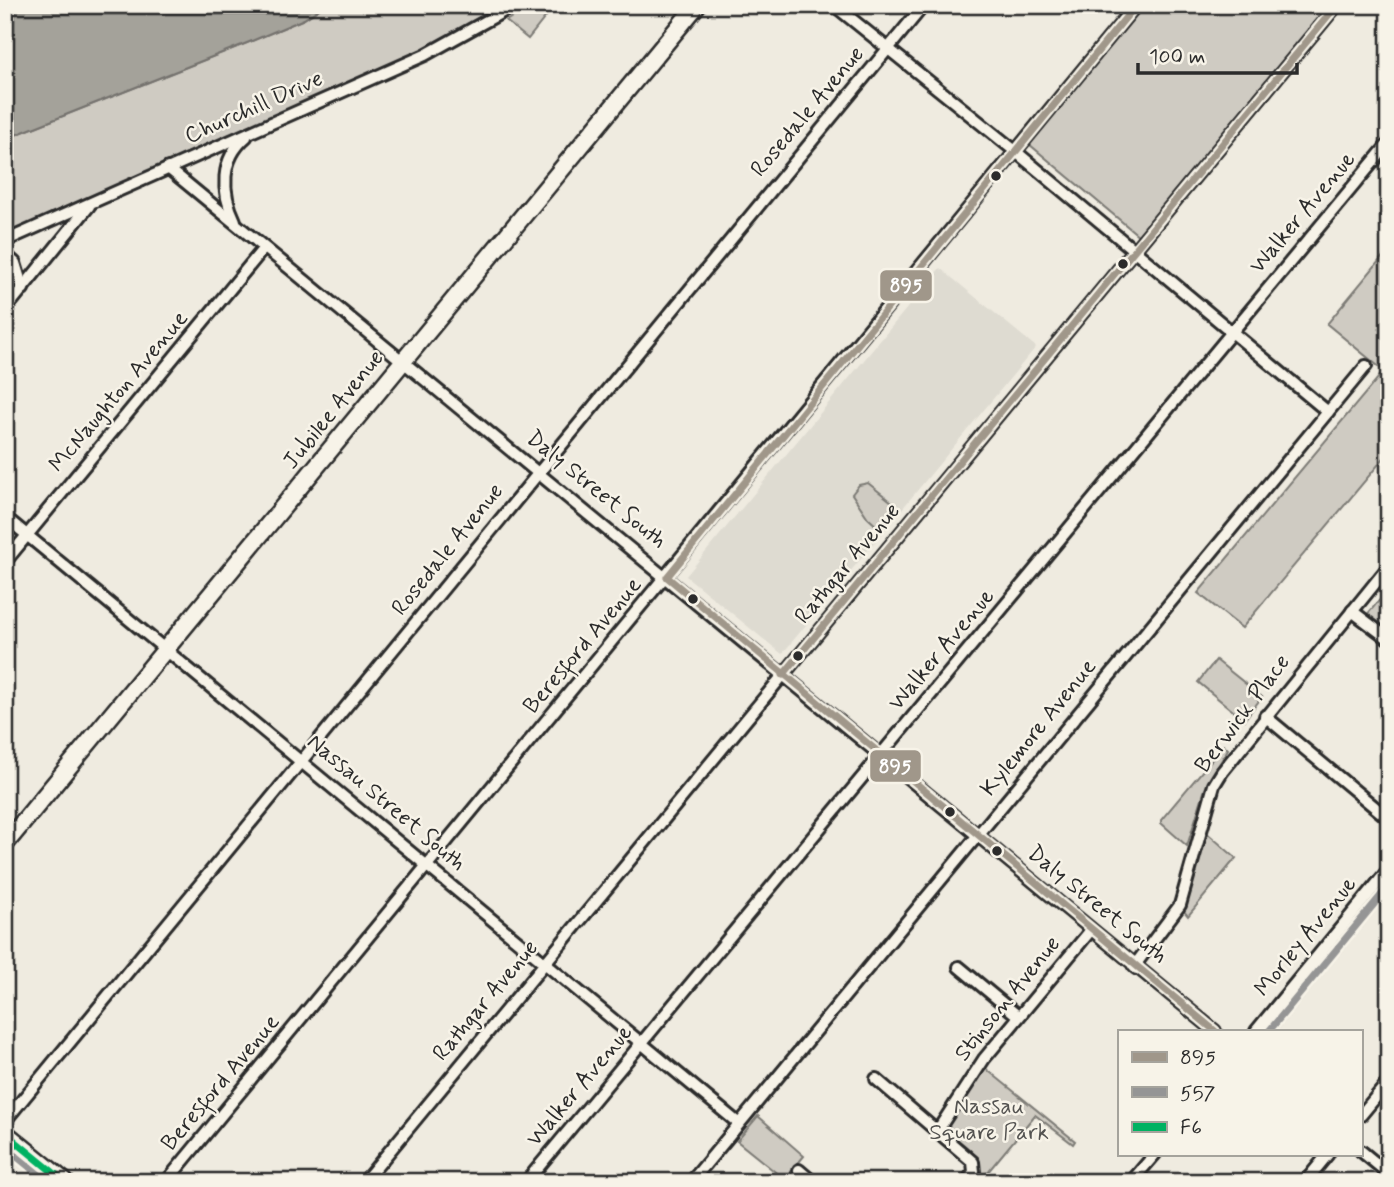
<svg xmlns="http://www.w3.org/2000/svg" width="1394" height="1187" font-family="Mynerve,sans-serif">
<style>
.built{fill:#dedbd1}
.green{fill:#cfcbc2;stroke:#7d7b76;stroke-width:2}
.water{fill:#a4a29a;stroke:#74726e;stroke-width:2}
.lines{fill:none;stroke-linecap:round;stroke-linejoin:round}
.minor-casing{stroke:#2b2b2b;stroke-width:16}
.tertiary-casing{stroke:#2b2b2b;stroke-width:19}
.secondary-casing{stroke:#2b2b2b;stroke-width:21}
.minor{stroke:#f7f3e8;stroke-width:10}
.tertiary{stroke:#f7f3e8;stroke-width:14}
.secondary{stroke:#f7f3e8;stroke-width:16}
.bus-1-casing{stroke:#f7f3e8;stroke-width:12}
.bus-2-casing{stroke:#f7f3e8;stroke-width:12}
.bus-3-casing{stroke:#f7f3e8;stroke-width:12}
.bus-1{stroke:#a0978a;stroke-width:7}
.bus-2{stroke:#959595;stroke-width:7}
.bus-3{stroke:#00b262;stroke-width:7}
.bus-dot{fill:#2b2b2b;stroke:#f7f3e8;stroke-width:2.5}
.labels{text-anchor:middle;dominant-baseline:central;stroke-width:5;stroke-linejoin:round;paint-order:stroke}
.street-label{font-size:23px;fill:#2b2b2b;stroke:#f7f3e8}
.park-label{font-size:23px;fill:#545351;stroke:#f7f3e8}
.line-badge{stroke:#f7f3e8;stroke-width:2.5}
.badge-label{font-size:19px;text-anchor:middle;font-weight:bold;fill:#fff}
</style>
<rect width="100%" height="100%" fill="#efebe0"/>
<filter id="ink" filterUnits="userSpaceOnUse"><feTurbulence type="fractalNoise" baseFrequency=".0143" numOctaves="2"/><feDisplacementMap in="SourceGraphic" scale="14" xChannelSelector="R" yChannelSelector="G"/><feConvolveMatrix kernelMatrix="1 2 1 2 8 2 1 2 1" color-interpolation-filters="sRGB"/></filter>
<g filter="url(#ink)">
<path class="built" d="M940,268l96,79 -254,307 -96,-78z"/>
<g class="green">
<path d="M325,5h190l-22,14 -488,222v-102l242,-96 57,-24z"/>
<path d="M531,5h24l-27,34 -22,-18z"/>
<path d="M1143,5h188l-192,231 -110,-92z"/>
<path d="M1389,249v203l-147,176 -44,-35 186,-222 -57,-47z"/>
<path d="M868,483l29,23 -18,22 -11,-10 -16,-24 7,-9z"/>
<path d="M1389,589v45l-24,-17z"/>
<path d="M1216,660l46,37 -18,23 -46,-38z"/>
<path d="M1224,745l4,4 -23,40 -18,57 -26,-23v-3z"/>
<path d="M1206,832l30,26 -48,58 -4,-5z"/>
<path d="M985,1068l90,73 -2,3 -38,-29 -53,64 -5,-4c9,-25 -22,-29 -29,-49z"/>
<path d="M758,1116l46,40 -19,23 3,3h-5l1,-3 -47,-38z"/>
</g>
<path class="water" d="M5,5h320l-21,14 -57,24 -242,96z"/>
<g class="lines">
<g class="minor-casing">
<g id="minor">
<path d="M834,5l181,146 313,261"/>
<path d="M168,168l967,797 45,-60 34,-120 8,-13 167,-206"/>
<path d="M235,221c-14,-29 -15,-62 11,-84"/>
<path d="M5,241l420,-186 90,-50"/>
<path d="M5,254l10,9 8,26"/>
<path d="M5,310l84,-104"/>
<path d="M5,517l733,606"/>
<path d="M5,562l259,-314"/>
<path d="M1352,611l37,28"/>
<path d="M1265,716l124,103"/>
<path d="M959,967l59,49"/>
<path d="M1137,967l78,64"/>
<path d="M1256,1031l133,-162"/>
<path d="M876,1079l97,83 1,10 -8,10"/>
<path d="M1361,1115l28,-34"/>
<path d="M5,1121l919,-1116"/>
<path d="M938,1130l46,-71 107,-129"/>
<path d="M1361,1151l28,23"/>
<path d="M799,1170l14,12"/>
<path d="M166,1182l970,-1177"/>
<path d="M364,1182l973,-1177"/>
<path d="M526,1182l863,-1039"/>
<path d="M691,1182l675,-816"/>
<path d="M1131,1182l24,-28"/>
<path d="M1305,1182l23,-28"/>
</g>
</g>
<g class="tertiary-casing">
<path id="tertiary" d="M1135,965l2,2"/>
</g>
<g class="secondary-casing">
<g id="secondary">
<path d="M5,844l692,-839"/>
<path d="M5,1133l60,49"/>
</g>
</g>
<use href="#minor" class="minor"/>
<use href="#tertiary" class="tertiary"/>
<use href="#secondary" class="secondary"/>
<g class="bus-1-casing">
<g id="bus-1">
<path d="M1136,5l-469,572 548,454"/>
<path d="M783,675l554,-670"/>
</g>
</g>
<g class="bus-2-casing">
<g id="bus-2">
<path d="M1269,1031l120,-145"/>
<path d="M5,1147l43,35"/>
</g>
</g>
<g class="bus-3-casing">
<path id="bus-3" d="M5,1133l60,49"/>
</g>
<use href="#bus-1" class="bus-1"/>
<use href="#bus-2" class="bus-2"/>
<use href="#bus-3" class="bus-3"/>
</g>
</g>
<g class="bus-dot">
<circle cx="996" cy="176" r="6"/>
<circle cx="1123" cy="264" r="6"/>
<circle cx="693" cy="599" r="6"/>
<circle cx="798" cy="656" r="6"/>
<circle cx="950" cy="812" r="6"/>
<circle cx="997" cy="851" r="6"/>
</g>
<g class="labels">
<g class="street-label">
<text transform="translate(254 108) rotate(-24)">Churchill Drive</text>
<text transform="translate(808 112) rotate(-50)">Rosedale Avenue</text>
<text transform="translate(1303 213) rotate(-50)">Walker Avenue</text>
<text transform="translate(119 392) rotate(-50)">McNaughton Avenue</text>
<text transform="translate(334 410) rotate(-51)">Jubilee Avenue</text>
<text transform="translate(596 490) rotate(39)">Daly Street South</text>
<text transform="translate(448 550) rotate(-51)">Rosedale Avenue</text>
<text transform="translate(848 564) rotate(-50)">Rathgar Avenue</text>
<text transform="translate(583 646) rotate(-50)">Beresford Avenue</text>
<text transform="translate(942 650) rotate(-50)">Walker Avenue</text>
<text transform="translate(1243 714) rotate(-53)">Berwick Place</text>
<text transform="translate(1039 728) rotate(-51)">Kylemore Avenue</text>
<text transform="translate(386 803) rotate(40)">Nassau Street South</text>
<text transform="translate(1097 905) rotate(39)">Daly Street South</text>
<text transform="translate(1306 937) rotate(-51)">Morley Avenue</text>
<text transform="translate(1008 999) rotate(-51)">Stinson Avenue</text>
<text transform="translate(486 1001) rotate(-50)">Rathgar Avenue</text>
<text transform="translate(221 1083) rotate(-50)">Beresford Avenue</text>
<text transform="translate(580 1086) rotate(-50)">Walker Avenue</text>
</g>
<g class="park-label">
<text x="989" y="1107">Nassau<tspan x="989" dy="26">Square Park</tspan></text>
</g>
</g>
<g class="line-badge">
<rect x="879" y="269" width="54" height="33" rx="7" fill="#a0978a"/>
<rect x="869" y="749" width="53" height="34" rx="7" fill="#a0978a"/>
</g>
<g class="badge-label">
<text x="906" y="292">895</text>
<text x="895" y="773">895</text>
</g>
<rect width="1394" height="1187" fill="none" stroke="#f7f3e8" stroke-width="28"/>
<rect x="14" y="14" width="1366" height="1159" fill="none" stroke="#2b2b2b" stroke-width="2.5" filter="url(#ink)"/>
<rect x="1118" y="1030" width="245" height="126" fill="#f7f3e8" stroke="#a5a39c" stroke-width="2"/>
<rect x="1132" y="1052" width="35" height="10" fill="#a0978a" stroke="#a5a39c" stroke-width="2"/>
<text x="1180" y="1064" font-size="21" fill="#2b2b2b">895</text>
<rect x="1132" y="1087" width="35" height="10" fill="#959595" stroke="#a5a39c" stroke-width="2"/>
<text x="1180" y="1100" font-size="21" fill="#2b2b2b">557</text>
<rect x="1132" y="1122" width="35" height="10" fill="#00b262" stroke="#a5a39c" stroke-width="2"/>
<text x="1180" y="1134" font-size="21" fill="#2b2b2b">F6</text>
<path d="M1138 63v10h159v-10" fill="none" stroke="#2b2b2b" stroke-width="3.5"/>
<text x="1149" y="63" font-size="21" fill="#2b2b2b" stroke="#f7f3e8" stroke-width="5" paint-order="stroke">100 m</text>
</svg>
